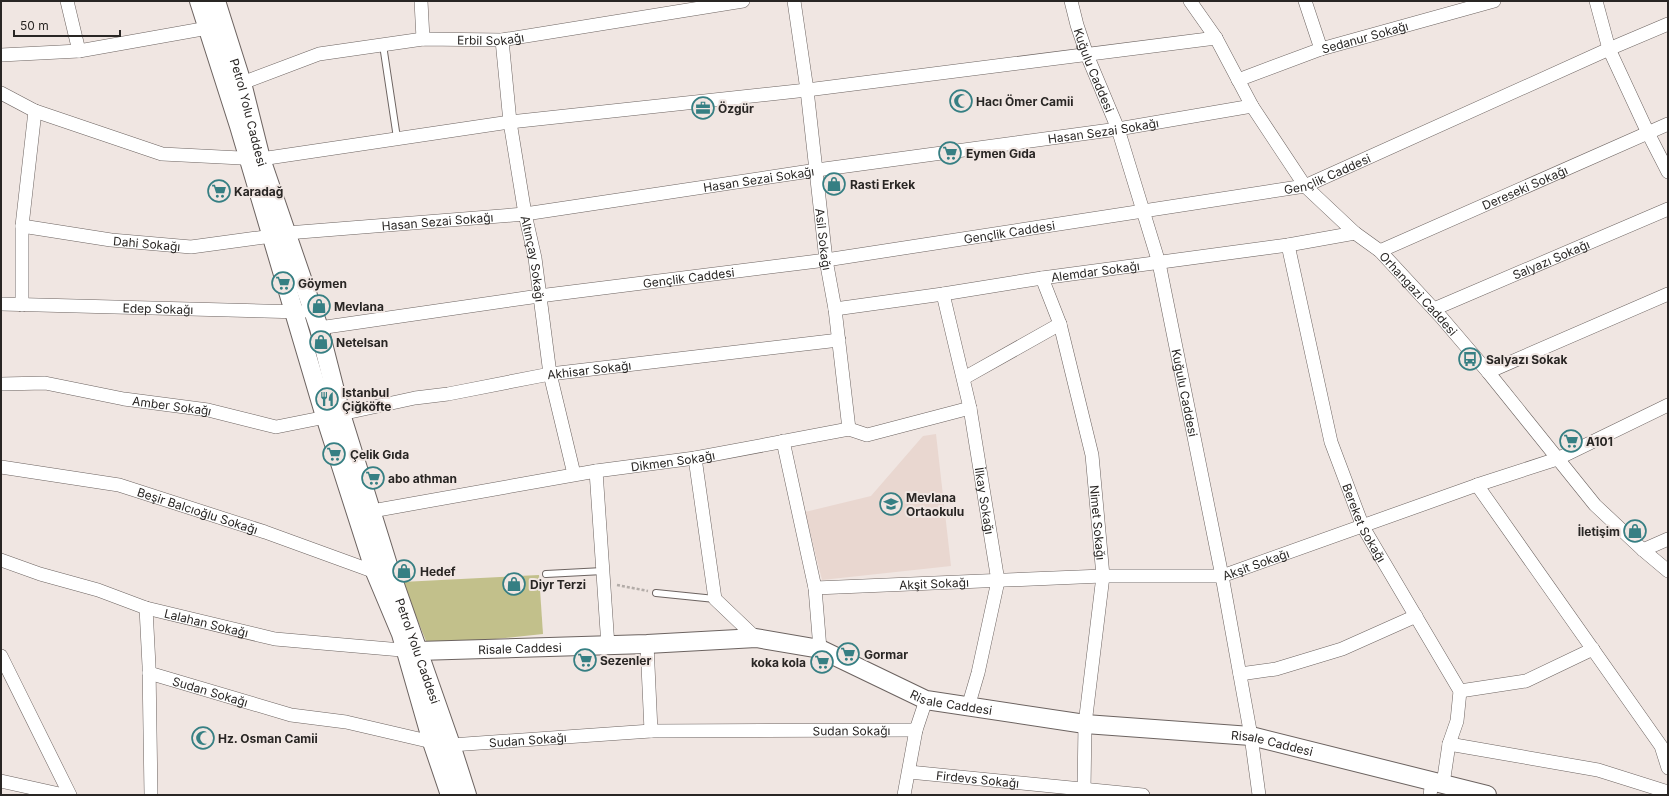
<svg xmlns="http://www.w3.org/2000/svg" width="1669" height="796" font-family="Inter,sans-serif">
<style>
.built{fill:#e9d7d0}
.green{fill:#c2c08b}
.lines{fill:none;stroke-linecap:round;stroke-linejoin:round}
.lane-casing{stroke:#6c6360;stroke-width:8}
.street-casing{stroke:#6c6360;stroke-width:14}
.secondary-casing{stroke:#6c6360;stroke-width:20}
.path{stroke:#b3aca8;stroke-width:2.5;stroke-dasharray:3 2;stroke-linecap:butt}
.lane{stroke:#fff;stroke-width:6}
.street{stroke:#fff;stroke-width:13}
.secondary{stroke:#fff;stroke-width:18}
.labels{text-anchor:middle;dominant-baseline:central;stroke-width:4;stroke-linejoin:round;paint-order:stroke}
.street-label{font-size:12px;fill:#292624;stroke:#f0e6e2}
.poi-label{font-size:12px;font-weight:bold;fill:#292624;stroke:#f0e6e2;text-anchor:start}
</style>
<rect width="100%" height="100%" fill="#f0e6e2"/>
<path class="built" d="M936,434l15,132 -129,14 -17,-68 66,-16 52,-60z"/>
<path class="green" d="M539,575l4,59 -115,12 -26,-64z"/>
<g class="lines">
<g class="lane-casing">
<g id="lane">
<path d="M383,45l14,93"/>
<path d="M546,574l57,-3"/>
<path d="M656,593l59,6"/>
</g>
</g>
<g class="street-casing">
<g id="street">
<path d="M67,1l12,50"/>
<path d="M421,1l2,38"/>
<path id="s1" d="M794,1l13,89 19,170 9,49 14,120"/>
<path id="s2" d="M1071,1l6,24 10,30 31,74 41,134 63,313 29,160 8,59"/>
<path id="s3" d="M1190,1l26,37 36,68 53,80 50,47 25,18 61,66 47,55 107,133 48,45 25,21"/>
<path d="M1305,1l16,48"/>
<path d="M1596,1l13,48 39,84 20,39"/>
<path id="s4" d="M502,40l8,82 15,92 10,44 15,116 24,100"/>
<path d="M1,55l78,-4 129,-23"/>
<path id="s5" d="M1238,80l83,-31 173,-48"/>
<path id="s6" d="M242,83l77,-29 104,-15 79,1 241,-39"/>
<path d="M1,93l34,18 127,43 99,5 249,-37 297,-32 409,-52"/>
<path id="s7" d="M22,226l89,14 80,7 81,-11"/>
<path id="s8" d="M287,233l238,-19 292,-44 301,-41 134,-23"/>
<path id="s9" d="M1288,245l43,197 32,85 97,164 -3,30 -8,23 -6,40"/>
<path id="s10" d="M1380,251l288,-127"/>
<path id="s11" d="M1042,278l18,46 32,131 11,121 -18,148 -1,66"/>
<path id="s12" d="M943,294l27,114 28,173 -20,92 -10,34"/>
<path id="s13" d="M1,304l301,8"/>
<path d="M22,305v-79l13,-115"/>
<path id="s14" d="M835,309l108,-15 99,-16 246,-33 67,-12"/>
<path id="s15" d="M1434,309l234,-100"/>
<path id="s16" d="M319,328l220,-32 287,-36 479,-74 304,-137 59,-25"/>
<path d="M1488,372l180,-78"/>
<path d="M964,378l96,-54"/>
<path id="s17" d="M1,384l44,-1 79,16 84,11 68,17 65,-13 74,-16 33,-4 102,-20 289,-34"/>
<path d="M783,441l32,147 5,61"/>
<path d="M695,458l20,141 41,39"/>
<path id="s18" d="M1,467l118,18 146,47 110,40 6,-3"/>
<path d="M596,471l12,175"/>
<path d="M1477,485l184,261 7,22"/>
<path id="s19" d="M372,511l224,-40 99,-13 154,-29 18,6 103,-27"/>
<path d="M1643,550l25,-11"/>
<path id="s20" d="M1,560l39,14 58,16 48,18 129,31 138,12"/>
<path id="s21" d="M815,588l288,-12h119l255,-91 80,-26 111,-54"/>
<path d="M146,608l3,58 2,129"/>
<path d="M647,644l4,87"/>
<path d="M1,656l69,139"/>
<path id="s22" d="M149,673l142,42 55,7 86,20 19,3 200,-14 265,-1"/>
<path d="M1240,674l36,-5 66,-20 74,-33"/>
<path d="M1460,691l66,-10 67,-32"/>
<path d="M1449,744l149,26 70,22"/>
<path id="s23" d="M909,772l234,23"/>
<path d="M1,781l63,14"/>
<path d="M904,795l12,-65 10,-30"/>
<path d="M1430,795l2,-14"/>
</g>
</g>
<g class="secondary-casing">
<g id="secondary">
<path d="M199,1l40,125 85,287 51,159 26,62 31,108 18,53"/>
<path id="s24" d="M216,1l26,82 19,76 58,169 22,86 47,151 63,180 16,50"/>
<path id="s25" d="M418,651l229,-7 109,-6 64,11 106,51 159,24 166,12 236,59"/>
</g>
</g>
<path class="path" d="M617,585l31,6"/>
<use href="#lane" class="lane"/>
<use href="#street" class="street"/>
<use href="#secondary" class="secondary"/>
</g>
<defs>
<g id="mosque-ring" transform="scale(1.15)"><circle r="9.5" fill="#f0e6e2" stroke="#367f83" stroke-width="1.5"/><path d="M3.5-4.9A6 6 0 1 0 3.5 4.9A5 5 0 1 1 3.5-4.9Z" fill="#367f83"/></g>
<g id="office-ring" transform="scale(1.15)"><circle r="9.5" fill="#f0e6e2" stroke="#367f83" stroke-width="1.5"/><path d="M-6-3h4V-5.5h4V-3h4V5H-6ZM-1-4.5V-3h2v-1.5ZM-6 0V1H6V0Z" fill="#367f83"/></g>
<g id="supermarket-ring" transform="scale(1.15)"><circle r="9.5" fill="#f0e6e2" stroke="#367f83" stroke-width="1.5"/><path d="M-6-5.5h2.5l.6 2H6L4.5 2H-2.5L-4.4-4H-6ZM-1.5 3.2a1.3 1.3 0 1 0 .1 0ZM3 3.2a1.3 1.3 0 1 0 .1 0Z" fill="#367f83"/></g>
<g id="shop-ring" transform="scale(1.15)"><circle r="9.5" fill="#f0e6e2" stroke="#367f83" stroke-width="1.5"/><path d="M-5-2.5h2.3a2.7 3.5 0 0 1 5.4 0H5L5.5 6h-11ZM-1.5-2.5h3a1.5 2.3 0 0 0-3 0Z" fill="#367f83"/></g>
<g id="bus-ring" transform="scale(1.15)"><circle r="9.5" fill="#f0e6e2" stroke="#367f83" stroke-width="1.5"/><path d="M-5-6H5V4H4V6H2V4H-2V6H-4V4H-5ZM-3.5-4V0h7V-4ZM-3.5 1.2v1.5H-2V1.2ZM2 1.2v1.5H3.5V1.2Z" fill="#367f83"/></g>
<g id="restaurant-ring" transform="scale(1.15)"><circle r="9.5" fill="#f0e6e2" stroke="#367f83" stroke-width="1.5"/><path d="M-5-6h1v4h1v-4h1v4h1v-4h1v5L-1.5 .5V6h-2V.5L-5-1ZM5-6V6H3V1.5H1.5Q1.5-4 5-6Z" fill="#367f83"/></g>
<g id="school-ring" transform="scale(1.15)"><circle r="9.5" fill="#f0e6e2" stroke="#367f83" stroke-width="1.5"/><path d="M0-5L7-2L0 1L-7-2ZM-4 1L0 2.5L4 1V4Q0 6-4 4Z" fill="#367f83"/></g>
</defs>
<g fill-rule="evenodd">
<use href="#mosque-ring" x="961" y="101"/>
<use href="#office-ring" x="703" y="108"/>
<use href="#supermarket-ring" x="950" y="153"/>
<use href="#shop-ring" x="834" y="184"/>
<use href="#supermarket-ring" x="219" y="191"/>
<use href="#supermarket-ring" x="283" y="283"/>
<use href="#shop-ring" x="319" y="306"/>
<use href="#shop-ring" x="321" y="342"/>
<use href="#bus-ring" x="1470" y="359"/>
<use href="#restaurant-ring" x="327" y="399"/>
<use href="#supermarket-ring" x="1571" y="441"/>
<use href="#supermarket-ring" x="334" y="454"/>
<use href="#supermarket-ring" x="373" y="478"/>
<use href="#school-ring" x="891" y="504"/>
<use href="#shop-ring" x="1635" y="531"/>
<use href="#shop-ring" x="404" y="571"/>
<use href="#shop-ring" x="514" y="584"/>
<use href="#supermarket-ring" x="848" y="654"/>
<use href="#supermarket-ring" x="585" y="660"/>
<use href="#supermarket-ring" x="822" y="662"/>
<use href="#mosque-ring" x="203" y="738"/>
</g>
<g class="labels">
<g class="street-label">
<text stroke="none"><textPath href="#s5" startOffset="134">Sedanur Sokağı</textPath></text>
<text stroke="none"><textPath href="#s6" startOffset="255">Erbil Sokağı</textPath></text>
<text stroke="none"><textPath href="#s2" startOffset="73">Kuğulu Caddesi</textPath></text>
<text stroke="none"><textPath href="#s24" startOffset="116">Petrol Yolu Caddesi</textPath></text>
<text stroke="none"><textPath href="#s8" startOffset="823">Hasan Sezai Sokağı</textPath></text>
<text stroke="none"><textPath href="#s16" startOffset="1021">Gençlik Caddesi</textPath></text>
<text stroke="none"><textPath href="#s8" startOffset="475">Hasan Sezai Sokağı</textPath></text>
<text stroke="none"><textPath href="#s10" startOffset="158">Dereseki Sokağı</textPath></text>
<text stroke="none"><textPath href="#s8" startOffset="151">Hasan Sezai Sokağı</textPath></text>
<text stroke="none"><textPath href="#s16" startOffset="697">Gençlik Caddesi</textPath></text>
<text stroke="none"><textPath href="#s1" startOffset="240">Asil Sokağı</textPath></text>
<text stroke="none"><textPath href="#s7" startOffset="126">Dahi Sokağı</textPath></text>
<text stroke="none"><textPath href="#s4" startOffset="221">Altınçay Sokağı</textPath></text>
<text stroke="none"><textPath href="#s15" startOffset="127">Salyazı Sokağı</textPath></text>
<text stroke="none"><textPath href="#s14" startOffset="263">Alemdar Sokağı</textPath></text>
<text stroke="none"><textPath href="#s16" startOffset="373">Gençlik Caddesi</textPath></text>
<text stroke="none"><textPath href="#s3" startOffset="375">Orhangazi Caddesi</textPath></text>
<text stroke="none"><textPath href="#s13" startOffset="157">Edep Sokağı</textPath></text>
<text stroke="none"><textPath href="#s17" startOffset="598">Akhisar Sokağı</textPath></text>
<text stroke="none"><textPath href="#s2" startOffset="409">Kuğulu Caddesi</textPath></text>
<text stroke="none"><textPath href="#s17" startOffset="173">Amber Sokağı</textPath></text>
<text stroke="none"><textPath href="#s19" startOffset="305">Dikmen Sokağı</textPath></text>
<text stroke="none"><textPath href="#s12" startOffset="211">İlkay Sokağı</textPath></text>
<text stroke="none"><textPath href="#s18" startOffset="202">Beşir Balcıoğlu Sokağı</textPath></text>
<text stroke="none"><textPath href="#s9" startOffset="289">Bereket Sokağı</textPath></text>
<text stroke="none"><textPath href="#s11" startOffset="252">Nimet Sokağı</textPath></text>
<text stroke="none"><textPath href="#s21" startOffset="443">Akşit Sokağı</textPath></text>
<text stroke="none"><textPath href="#s21" startOffset="119">Akşit Sokağı</textPath></text>
<text stroke="none"><textPath href="#s20" startOffset="215">Lalahan Sokağı</textPath></text>
<text stroke="none"><textPath href="#s25" startOffset="102">Risale Caddesi</textPath></text>
<text stroke="none"><textPath href="#s24" startOffset="681">Petrol Yolu Caddesi</textPath></text>
<text stroke="none"><textPath href="#s22" startOffset="64">Sudan Sokağı</textPath></text>
<text stroke="none"><textPath href="#s25" startOffset="546">Risale Caddesi</textPath></text>
<text stroke="none"><textPath href="#s22" startOffset="712">Sudan Sokağı</textPath></text>
<text stroke="none"><textPath href="#s22" startOffset="388">Sudan Sokağı</textPath></text>
<text stroke="none"><textPath href="#s25" startOffset="870">Risale Caddesi</textPath></text>
<text stroke="none"><textPath href="#s23" startOffset="69">Firdevs Sokağı</textPath></text>
</g>
<g class="poi-label">
<text x="976" y="101">Hacı Ömer Camii</text>
<text x="718" y="108">Özgür</text>
<text x="966" y="153">Eymen Gıda</text>
<text x="850" y="184">Rasti Erkek</text>
<text x="234" y="191">Karadağ</text>
<text x="298" y="283">Göymen</text>
<text x="334" y="306">Mevlana</text>
<text x="336" y="342">Netelsan</text>
<text x="1486" y="359">Salyazı Sokak</text>
<text x="342" y="392">Istanbul<tspan x="342" dy="14">Çiğköfte</tspan></text>
<text x="1586" y="441">A101</text>
<text x="350" y="454">Çelik Gıda</text>
<text x="388" y="478">abo athman</text>
<text x="906" y="497">Mevlana<tspan x="906" dy="14">Ortaokulu</tspan></text>
<text x="1620" y="531" text-anchor="end">İletişim</text>
<text x="420" y="571">Hedef</text>
<text x="530" y="584">Diyr Terzi</text>
<text x="864" y="654">Gormar</text>
<text x="600" y="660">Sezenler</text>
<text x="806" y="662" text-anchor="end">koka kola</text>
<text x="218" y="738">Hz. Osman Camii</text>
</g>
</g>
<rect width="1669" height="796" fill="none" stroke="#292624" stroke-width="4"/>
<path d="M14 30v6h106v-6" fill="none" stroke="#292624" stroke-width="2"/>
<text x="20" y="30" font-size="12" fill="#292624" stroke="#f0e6e2" stroke-width="3" paint-order="stroke">50 m</text>
</svg>
